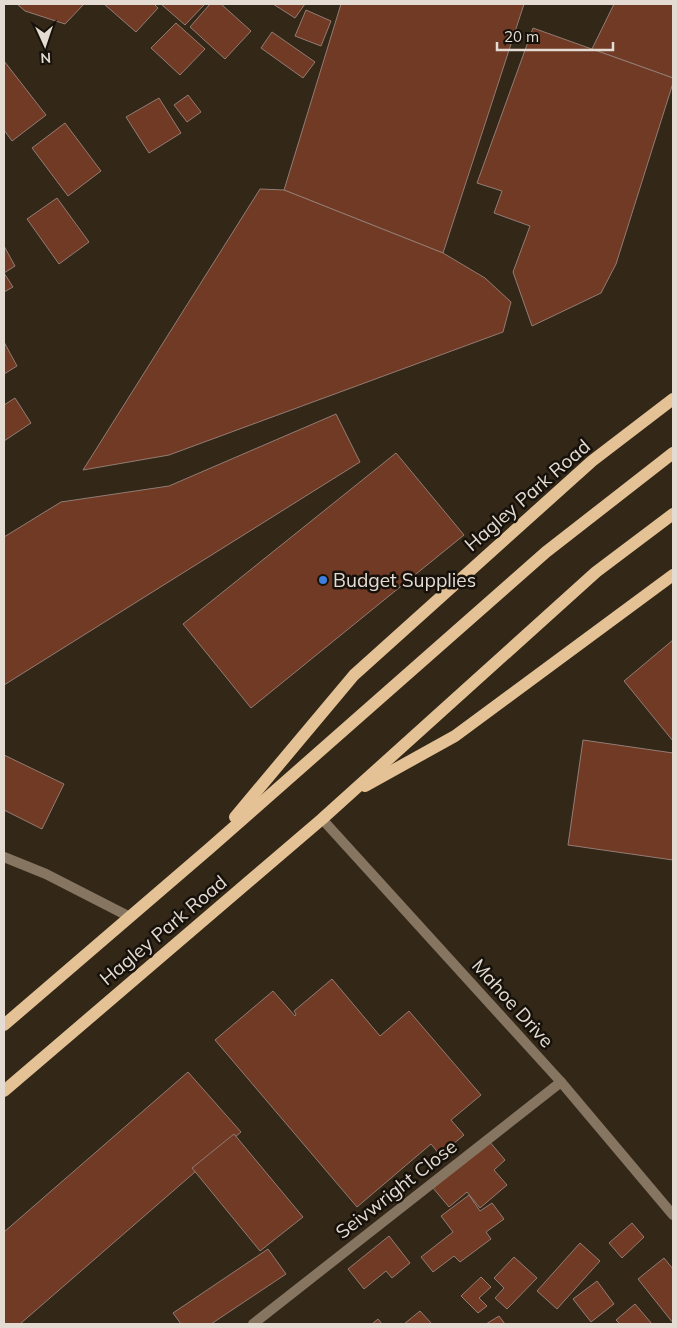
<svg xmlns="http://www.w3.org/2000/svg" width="677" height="1328" font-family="Mulish,sans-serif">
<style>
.building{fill:#703a25;stroke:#937c73}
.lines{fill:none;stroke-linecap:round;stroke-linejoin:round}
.street{stroke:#867560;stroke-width:10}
.primary{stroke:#e4c295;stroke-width:12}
.shop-dot{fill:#3f7fe0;stroke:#16110a;stroke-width:2}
.labels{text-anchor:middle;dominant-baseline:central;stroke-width:5;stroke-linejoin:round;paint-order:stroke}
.street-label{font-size:19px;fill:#e4dcd3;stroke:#16110a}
.poi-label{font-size:19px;fill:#e4dcd3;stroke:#16110a;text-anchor:start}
</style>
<rect width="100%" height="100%" fill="#332718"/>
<g class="building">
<path d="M17,4h67l-19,20 -40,-13z"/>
<path d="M104,4h50l4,4 -22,24z"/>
<path d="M161,4h44l-20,21z"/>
<path d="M210,4h11l30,27 -26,28 -35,-32z"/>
<path d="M273,4h32l-10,14z"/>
<path d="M341,4h183l-81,249 -159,-63z"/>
<path d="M614,4h59v74l-81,-29z"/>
<path d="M306,10l25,11 -10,25 -26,-10z"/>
<path d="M176,23l29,26 -25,26 -29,-27z"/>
<path d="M533,28l140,50v5l-57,181 -15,29 -69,33 -19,-54 17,-46 -36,-13 8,-22 -25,-8z"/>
<path d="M272,32l43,30 -12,16 -42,-30z"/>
<path d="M4,61l42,54 -34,26 -8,-11z"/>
<path d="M188,95l13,17 -14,10 -13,-17z"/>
<path d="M159,98l22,35 -32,20 -23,-36z"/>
<path d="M65,123l36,48 -33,25 -36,-48z"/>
<path d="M260,189l24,1 159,63 42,25 26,24 -8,30 -334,123 -86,15z"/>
<path d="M57,198l32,44 -30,22 -32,-45z"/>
<path d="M4,246l11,20 -11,7 9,14 -9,5z"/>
<path d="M4,342l13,24 -13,8z"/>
<path d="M15,398l16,25 -27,18v-36z"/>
<path d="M336,414l24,48 -356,223v-148l57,-35 108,-16z"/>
<path d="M396,453l68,82 -213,173 -68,-84z"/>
<path d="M673,640v101l-49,-60z"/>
<path d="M583,740l90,13v107l-105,-15z"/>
<path d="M4,755l60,29 -22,45 -38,-19z"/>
<path d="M332,979l48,57 29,-25 72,84 -30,25 13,15 -24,20 -9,-11 -74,63 -142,-167 58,-49 22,25 1,-2 -2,-3z"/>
<path d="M188,1072l53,60 -221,192h-16v-92z"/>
<path d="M234,1134l69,83 -43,34 -68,-83z"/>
<path d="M489,1141l16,19 -11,10 13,15 -27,23 -13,-16 -18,15 -16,-19z"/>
<path d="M469,1195l11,16 12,-8 12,16 -18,13 5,7 -31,23 -6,-6 -21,16 -12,-15 32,-25 -12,-16z"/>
<path d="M632,1223l12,14 -22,21 -13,-15z"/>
<path d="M389,1236l21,27 -18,15 -6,-7 -22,18 -16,-20z"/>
<path d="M580,1243l20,18 -43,48 -20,-18z"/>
<path d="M268,1249l18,25 -75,50h-30l-8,-11z"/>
<path d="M514,1257l23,21 -30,31 -12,-11 9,-10 -10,-10z"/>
<path d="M664,1258l9,11v54l-35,-44z"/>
<path d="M481,1277l10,10 -12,11 8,8 -9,7 -17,-17z"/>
<path d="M597,1281l17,23 -23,18 -18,-23z"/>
<path d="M635,1304l17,20h-32l-4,-4z"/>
<path d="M420,1311l12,13h-28z"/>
<path d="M499,1316l6,8h-19z"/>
<path d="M378,1319l4,5h-10z"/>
</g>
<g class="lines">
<g class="street">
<path d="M322,819l239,263 112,133"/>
<path d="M4,857l42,17 84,43"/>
<path d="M253,1324l308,-242"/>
</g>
<g class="primary">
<path d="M365,786l90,-50 218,-161"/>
<path d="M235,817l119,-142 238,-214 81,-62"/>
<path d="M4,1025l206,-177 336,-296 127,-99"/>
<path d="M4,1091l318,-272 274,-247 77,-58"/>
</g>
</g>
<circle class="shop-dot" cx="323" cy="580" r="5"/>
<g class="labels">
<g class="street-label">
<text transform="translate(527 495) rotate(-41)">Hagley Park Road</text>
<text transform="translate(163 930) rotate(-40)">Hagley Park Road</text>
<text transform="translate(513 1003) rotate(48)">Mahoe Drive</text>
<text transform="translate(396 1189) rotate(-38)">Seivwright Close</text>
</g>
<g class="poi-label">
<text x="333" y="580">Budget Supplies</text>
</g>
</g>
<rect width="677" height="1328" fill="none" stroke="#e4dcd3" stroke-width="10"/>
<g transform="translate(45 45) rotate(177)" stroke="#16110a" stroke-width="4" paint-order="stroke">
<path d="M0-4L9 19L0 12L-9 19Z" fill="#e4dcd3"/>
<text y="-8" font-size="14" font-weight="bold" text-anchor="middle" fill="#e4dcd3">N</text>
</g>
<path d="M497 42v8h116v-8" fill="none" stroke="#e4dcd3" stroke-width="2.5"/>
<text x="504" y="42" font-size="15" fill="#e4dcd3" stroke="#16110a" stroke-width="4" paint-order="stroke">20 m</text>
</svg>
